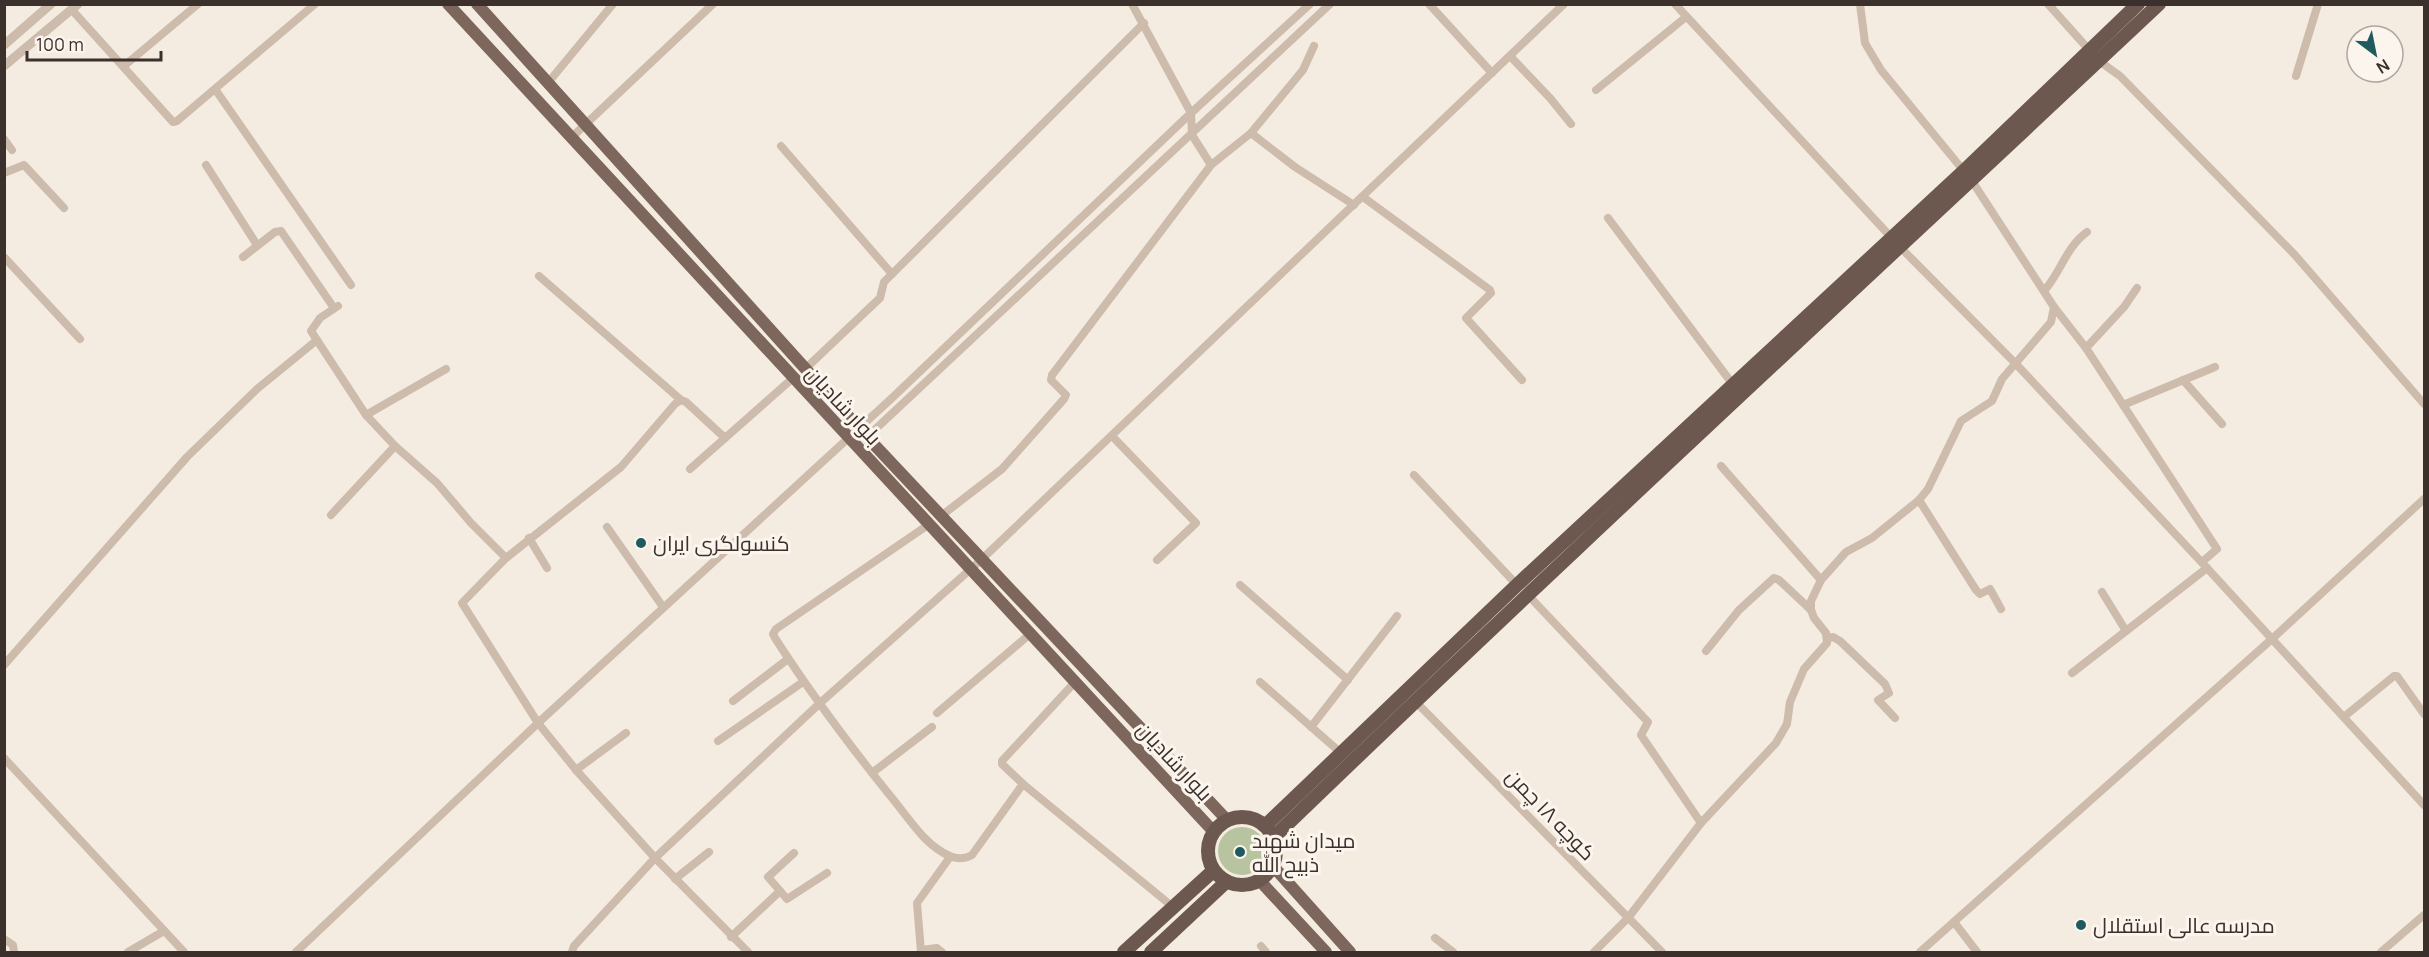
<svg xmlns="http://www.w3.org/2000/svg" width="2429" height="957" font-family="Manrope,Cairo,sans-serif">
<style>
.green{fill:#b8c4a0}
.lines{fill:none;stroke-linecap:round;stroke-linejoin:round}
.minor{stroke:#cdbbac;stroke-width:8}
.tertiary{stroke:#cdbbac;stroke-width:9}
.primary{stroke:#7d675c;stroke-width:12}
.trunk{stroke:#6c584f;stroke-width:14}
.poi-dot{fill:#1f5a5e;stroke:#fbf5ee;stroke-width:2}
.labels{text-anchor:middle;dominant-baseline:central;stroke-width:6;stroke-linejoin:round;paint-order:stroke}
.street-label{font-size:21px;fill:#3b302b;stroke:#fbf5ee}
.poi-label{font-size:21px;fill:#3b302b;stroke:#fbf5ee;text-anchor:start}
</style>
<rect width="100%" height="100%" fill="#f4ebe1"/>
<circle class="green" cx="1242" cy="851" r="24"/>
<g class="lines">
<g class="minor">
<path d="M1429,4l63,69"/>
<path d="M1675,4l226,244 115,116 191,204 217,237"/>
<path d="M1860,4l5,39 16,27 91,111 82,126 32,41 131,201 -15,13"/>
<path d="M2048,4l51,57 21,15 174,178 130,150"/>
<path d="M72,10l101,112 4,-1 138,-117"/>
<path d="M1510,56l40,42 21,26"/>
<path d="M124,66l74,-62"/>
<path d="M2296,76l22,-72"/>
<path d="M547,84l66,-80"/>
<path d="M215,89l136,196"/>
<path d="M1596,90l90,-73"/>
<path d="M1251,133l52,-63 11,-24"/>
<path d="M571,138l142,-134"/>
<path d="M4,139l8,11"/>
<path d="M781,146l111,128"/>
<path d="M206,165l51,80"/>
<path d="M1211,165l40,-32 44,34 59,38"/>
<path d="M4,173l20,-8 40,43"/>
<path d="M1363,197l127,93 1,3 -25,25 56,62"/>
<path d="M1608,218l126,168"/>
<path d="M4,257l76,82"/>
<path d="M243,257l32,-25 6,-1 53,77"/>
<path d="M539,276l142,124"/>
<path d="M2044,291c17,-19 22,-44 43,-59"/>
<path d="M338,306l-18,12 -9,13 55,84 29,31 42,37 34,40 35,35"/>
<path d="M2086,348l38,-41 13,-19"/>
<path d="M805,369l75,-71 4,-16 260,-259"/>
<path d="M2183,380l39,44"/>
<path d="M2123,405l92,-38"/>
<path d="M366,415l80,-46"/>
<path d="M1112,436l84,87 -39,37"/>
<path d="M867,437l463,-433"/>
<path d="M725,438l-39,-36 -5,-2 -6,4 -54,63 -115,91 -44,45 76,120 38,47 79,88 93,94"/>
<path d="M1721,466l100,114"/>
<path d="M690,469l103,-91"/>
<path d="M1414,475l103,110"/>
<path d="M1919,500l57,90 4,4 10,-5 11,20"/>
<path d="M331,515l64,-69"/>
<path d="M941,516l61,-47 62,-70 2,-4 -15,-15 1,-5 159,-210 -19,-30 -1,-22 -59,-109"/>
<path d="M928,525l-152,104 -3,5 2,4c36,56 75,108 117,160 16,19 33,48 58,58 6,3 16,3 22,-1l51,-71 150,123"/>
<path d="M607,527l56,80"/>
<path d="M529,538l18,30"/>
<path d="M1240,585l108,95"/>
<path d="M2102,592l24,39"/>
<path d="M1527,594l121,128 -7,13 60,88"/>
<path d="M1828,638l5,-1 7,4 45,43 4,9 -11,7 17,18"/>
<path d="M1706,651l33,-41 35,-32 5,2 32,30"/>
<path d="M4,665l183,-208 70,-68 60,-49"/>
<path d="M2072,673l135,-105"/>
<path d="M1260,682l81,71"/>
<path d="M733,701l55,-42"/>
<path d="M1415,701l247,251"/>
<path d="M937,713l93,-79"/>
<path d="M2345,716l49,-40h3l27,38"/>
<path d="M1311,727l86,-111"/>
<path d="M718,741l85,-59"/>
<path d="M4,758l180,194"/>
<path d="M576,770l50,-37"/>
<path d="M872,773l60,-46"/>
<path d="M1023,784l-21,-20v-3l73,-79"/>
<path d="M794,853l-26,24 19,22 40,-26"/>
<path d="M675,879l34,-27"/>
<path d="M1954,922l23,30"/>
<path d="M731,937l49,-46"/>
<path d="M1435,938l18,14"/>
<path d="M4,939l9,6 1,7"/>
<path d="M1261,946l5,6"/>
<path d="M921,950l16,-2 5,4"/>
<path d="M128,952l36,-21"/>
<path d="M296,952l242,-229 354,-325 299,-285 119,-109"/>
<path d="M572,952l2,-6 81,-88 164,-154 163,-145 582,-555"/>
<path d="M921,952l-4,-49 33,-46"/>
<path d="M1594,952l34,-34 73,-95 75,-80 11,-19 3,-22 14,-33 23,-26 -1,-10 -12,-15 -3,-8v-9l10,-21 25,-28 26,-14 47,-38 9,-11 33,-68 31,-20 10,-22 49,-57 3,-15"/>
<path d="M1920,952l353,-314 151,-139"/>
<path d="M2381,952l43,-37"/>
</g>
<g class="tertiary">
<path d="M4,45l47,-41"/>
<path d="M4,66l74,-62"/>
</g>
<g class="primary">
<path d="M448,4l765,827"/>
<path d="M477,4l390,433 360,383"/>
<path d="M1273,866l77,86"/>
<path d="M1260,881l66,71"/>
</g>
<g class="trunk">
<circle cx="1242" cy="851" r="34"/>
<path d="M1265,826l252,-241 447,-414 174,-167"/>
<path d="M1274,837c291,-281 589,-555 885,-833"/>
<path d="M1124,952l89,-81"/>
<path d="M1151,952l75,-70"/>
</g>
</g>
<g class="poi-dot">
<circle cx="641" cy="543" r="6"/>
<circle cx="1240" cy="852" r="6"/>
<circle cx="2081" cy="925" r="6"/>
</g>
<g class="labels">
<g class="street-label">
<text transform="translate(844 405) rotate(47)">بلوار شادیان</text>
<text transform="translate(1175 761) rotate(47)">بلوار شادیان</text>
<text transform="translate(1551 814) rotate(46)">كوچه ١٨ چمن</text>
</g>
<g class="poi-label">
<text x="653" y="543">کنسولگری ایران</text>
<text x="1252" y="840">میدان شهید<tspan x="1252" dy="24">ذبیح الله</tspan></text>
<text x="2093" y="925">مدرسه عالی استقلال</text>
</g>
</g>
<rect width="2429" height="957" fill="none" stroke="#3b302b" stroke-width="12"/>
<g transform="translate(2375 54) rotate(148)"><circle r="28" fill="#fbf5ee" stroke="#aea6a0" stroke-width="1.5"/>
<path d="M0-4.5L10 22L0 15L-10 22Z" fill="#1f5a5e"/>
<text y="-9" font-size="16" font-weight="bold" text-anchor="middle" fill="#3b302b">N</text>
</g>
<path d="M27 51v9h134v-9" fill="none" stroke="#3b302b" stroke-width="3"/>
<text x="36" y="51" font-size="18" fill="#3b302b" stroke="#fbf5ee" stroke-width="4.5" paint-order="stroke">100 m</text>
</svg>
